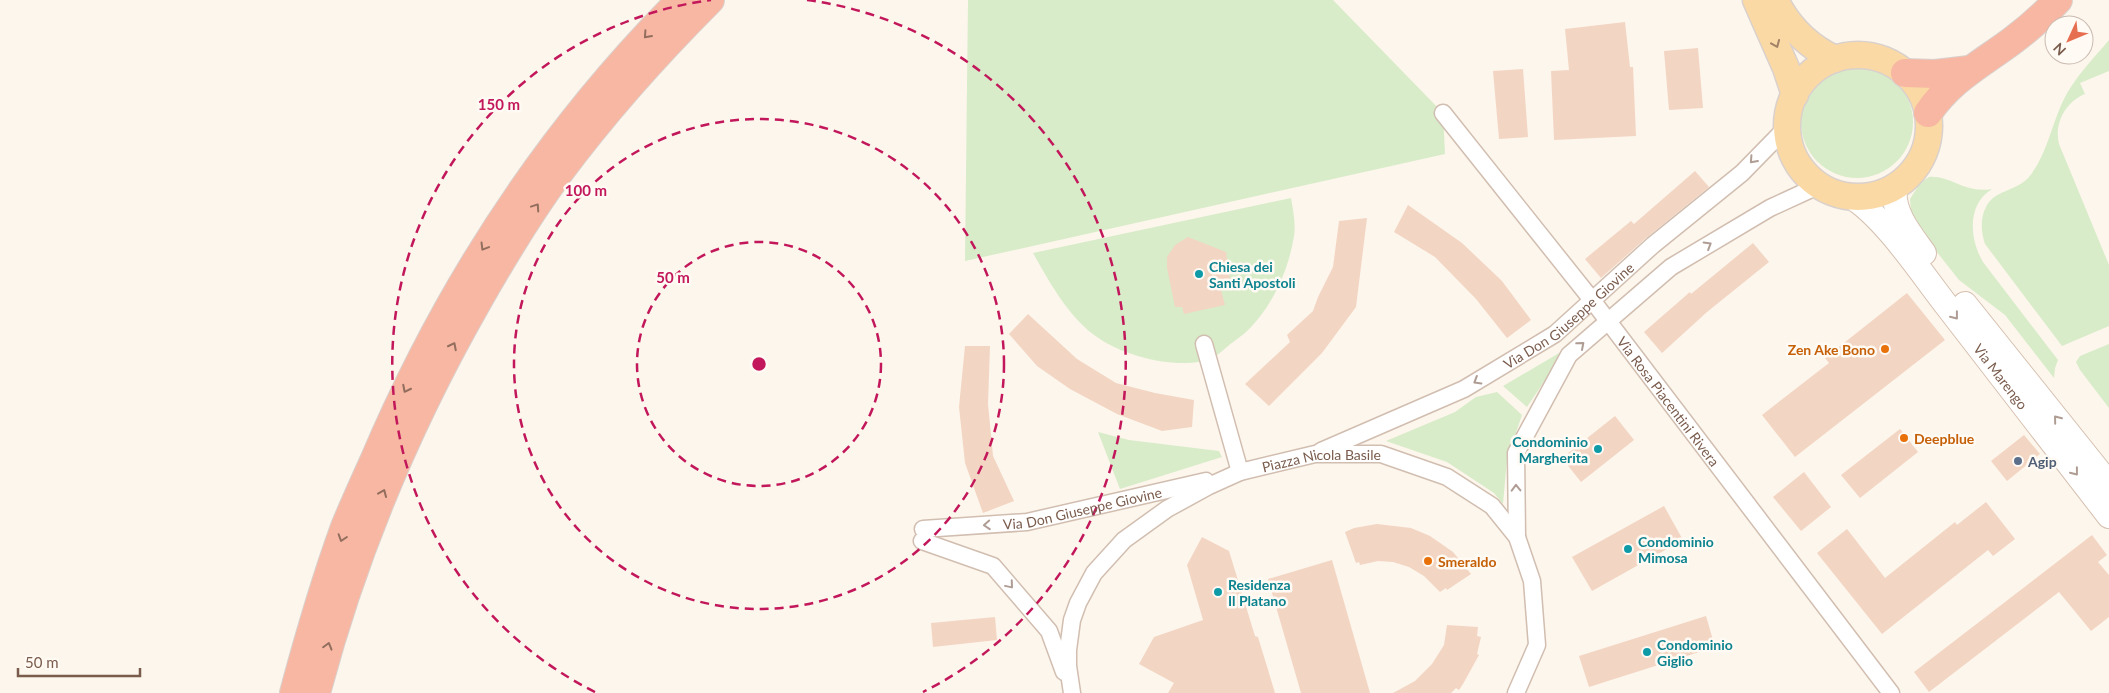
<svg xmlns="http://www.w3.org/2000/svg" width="2109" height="693" font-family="Lato,sans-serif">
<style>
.green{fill:#d8ecc9}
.building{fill:#f3d5c3}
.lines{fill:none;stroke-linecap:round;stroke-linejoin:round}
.street-casing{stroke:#d1beb0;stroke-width:19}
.secondary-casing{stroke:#d6c0b0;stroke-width:26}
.primary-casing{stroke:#dad1cd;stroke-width:29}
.highway-casing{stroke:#dad1cd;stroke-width:30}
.street{stroke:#fff;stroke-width:16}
.secondary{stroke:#fff;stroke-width:24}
.primary{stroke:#fbd9a5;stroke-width:26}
.highway{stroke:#f7b7a3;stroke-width:28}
.oneway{stroke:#936e5e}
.oneway2{stroke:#a18267}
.oneway3{stroke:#af9d94}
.ring{fill:none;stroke:#c2185b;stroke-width:2.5;stroke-dasharray:9 6}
.culture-dot{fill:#0f9aa8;stroke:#fffaf3;stroke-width:2}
.food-dot{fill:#e8710a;stroke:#fffaf3;stroke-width:2}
.service-dot{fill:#5c6f8a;stroke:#fffaf3;stroke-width:2}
.labels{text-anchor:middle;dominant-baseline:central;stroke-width:5;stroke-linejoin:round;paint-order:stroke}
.culture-label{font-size:14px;font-weight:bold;fill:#0d838f;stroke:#fffaf3;text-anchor:start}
.street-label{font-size:14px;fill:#7a5c4d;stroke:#fffaf3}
.food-label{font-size:14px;font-weight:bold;fill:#c56008;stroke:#fffaf3;text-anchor:start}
.service-label{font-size:14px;font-weight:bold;fill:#4e5e75;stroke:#fffaf3;text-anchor:start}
.centre{fill:#c2185b;stroke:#fffaf3;stroke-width:2.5}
.ring-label{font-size:15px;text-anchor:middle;font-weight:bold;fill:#c2185b;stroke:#fffaf3;stroke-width:5;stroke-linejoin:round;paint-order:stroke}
</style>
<rect width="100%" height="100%" fill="#fdf6ec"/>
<g class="green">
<path d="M968,0h365l110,113 2,41 -480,107z"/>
<path d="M2109,40v31l-29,12 5,11c-20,8 -31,30 -26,50l50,121v61l-47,20 -77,-102c-4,-12 -5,-26 1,-37 8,-17 31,-16 43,-30 18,-22 22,-51 34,-76 11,-23 30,-42 46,-61z"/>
<circle cx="1857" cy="122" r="56"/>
<path d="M1929,177c21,-2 36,17 63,12 -26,16 -22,51 -9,73l75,98 -3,8 -1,10 -49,-63 -46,-35 -38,-48 -10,-21 -1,-12 10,-16z"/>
<path d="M1291,198c2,12 5,26 3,38 -5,32 -20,67 -43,91 -7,8 -16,13 -23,19 -5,4 -10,9 -16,12 -29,13 -86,-1 -112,-19 -30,-19 -50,-56 -67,-86z"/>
<path d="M2109,344v64l-29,-38 -4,-8 4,-6z"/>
<path d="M1566,349l-39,58 -24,-21z"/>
<path d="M1497,392l25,23 -15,44 -4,45 -9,-11 -47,-31 -61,-21 69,-29 21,-15z"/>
<path d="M1098,432l31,8 90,11 3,6 -102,32z"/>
</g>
<g class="building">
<path d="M1625,22l5,45h3l3,69 -82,4 -3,-69 18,-1 -4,-41z"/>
<path d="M1698,48l5,60 -34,2 -5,-59z"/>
<path d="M1523,69l5,68 -29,2 -6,-68z"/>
<path d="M1695,171l14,16 -63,51 -45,40 -16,-19 46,-38 3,3z"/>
<path d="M1408,205l54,38 40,38 29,39 -24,18 -31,-39 -41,-42 -41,-25z"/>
<path d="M1367,218l-11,89 -34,46 -53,53 -24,-22 45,-42 -3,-7 26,-24 5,-14 15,-30 6,-46z"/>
<path d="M1188,237l38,15 4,28 -11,3 6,22 -41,9 -2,-7h-7l-8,-39v-11l8,-12z"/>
<path d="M1753,243l16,19 -62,50 -45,41 -18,-21 46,-40 1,2z"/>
<path d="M1907,293l38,47 -150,117 -33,-42 67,-52 -4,-5z"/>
<path d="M1028,314l49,45 39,24 39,10 39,7 -2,27 -30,4 -45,-17 -47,-25 -33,-23 -28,-32z"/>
<path d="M965,346h25l-2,58 5,52 21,45 -31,12 -18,-50 -6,-56z"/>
<path d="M1615,416l19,24 -53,42 -19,-24z"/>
<path d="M1900,429l18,23 -58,46 -19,-23z"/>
<path d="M2024,435l16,19 -33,27 -16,-20z"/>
<path d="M1804,472l27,35 -30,24 -28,-34z"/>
<path d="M1986,502l29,37 -22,17 -5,-6 -106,84 -65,-81 30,-24 38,49 70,-56 2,3z"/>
<path d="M1664,506l19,34 -91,51 -20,-34z"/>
<path d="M1377,524l34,4 19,8 23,16 18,22 -24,16 -1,-2 -6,4 -16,-16 -15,-9 -16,-5 -15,-1 -18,4 -1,-3 -3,1 -11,-31 9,-4z"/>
<path d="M2092,535l15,20 -9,7 11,13v42l-18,14 -32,-39 -130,100 -15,-20z"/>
<path d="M1202,537l27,14 26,85 3,1 17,56h-107l6,-10 -35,-19 15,-27 49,-17 -16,-55z"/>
<path d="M1332,560l38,133h-69l-33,-114z"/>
<path d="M1706,616l9,31 -126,40 -10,-31z"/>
<path d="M995,617l2,23 -64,7 -2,-24z"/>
<path d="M1447,625l31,2 -1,9 4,1 -4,17 2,1 -16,29 -4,6 -3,-2 -5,5h-58l22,-12 17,-17 12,-19z"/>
</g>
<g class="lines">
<g class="street-casing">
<g id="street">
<path id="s1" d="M1443,113l149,187 299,393"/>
<path d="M1204,344l36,128"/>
<path id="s2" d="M1321,451l143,-62 91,-55 98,-89 89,-72 46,-47"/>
<path id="s3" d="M923,529l104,-7 179,-41"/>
<path d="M1517,537l-1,-84 53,-98 102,-88 99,-59 50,-23"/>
<path d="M922,541l71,25 56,65 15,41"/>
<path id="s4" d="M1072,693l-4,-27v-16l4,-30 6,-17 16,-30 30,-33 43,-31 42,-23 31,-14 75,-18h66l66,23 45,29 25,31 15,44 5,64 -21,48"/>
</g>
</g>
<g class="secondary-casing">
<g id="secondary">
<path d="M1895,186c-4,25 15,48 29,67"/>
<path id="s5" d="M1850,196c34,20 72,78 97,110 54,70 108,140 162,210"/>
<path d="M1965,304l144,180"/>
</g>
</g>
<g class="primary-casing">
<g id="primary">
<path d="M1756,0l30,68 9,27"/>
<path d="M1775,0c13,26 34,47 60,59"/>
<circle cx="1858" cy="126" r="71"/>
</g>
</g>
<g class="highway-casing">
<g id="highway">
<path d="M1905,73l30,1 34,-4"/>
<path d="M1928,113c22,-33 53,-49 84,-72 16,-12 32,-26 46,-41"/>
<path d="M294,693c15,-56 31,-111 51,-166 9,-22 19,-44 29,-66 73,-172 175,-329 307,-461"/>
<path d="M316,693c36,-136 90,-266 160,-389 25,-44 52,-89 82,-130 46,-62 98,-120 152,-174"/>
</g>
</g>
<use href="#street" class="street"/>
<use href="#secondary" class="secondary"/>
<use href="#primary" class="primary"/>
<use href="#highway" class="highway"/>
</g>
<defs><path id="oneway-chevron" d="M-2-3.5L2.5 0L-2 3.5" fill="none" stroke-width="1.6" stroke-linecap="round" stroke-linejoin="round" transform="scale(1.25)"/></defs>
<g class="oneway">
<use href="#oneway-chevron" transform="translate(647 35) rotate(132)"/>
<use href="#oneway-chevron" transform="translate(536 207) rotate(-56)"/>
<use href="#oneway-chevron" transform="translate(484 247) rotate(121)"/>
<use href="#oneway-chevron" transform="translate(453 346) rotate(-63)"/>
<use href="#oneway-chevron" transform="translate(406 389) rotate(117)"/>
<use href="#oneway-chevron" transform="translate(383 493) rotate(-67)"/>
<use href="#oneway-chevron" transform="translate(342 538) rotate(108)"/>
<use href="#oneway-chevron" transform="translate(328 646) rotate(-74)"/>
</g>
<use class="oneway2" href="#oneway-chevron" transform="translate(1776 44) rotate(67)"/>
<g class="oneway3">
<use href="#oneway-chevron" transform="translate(1753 160) rotate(132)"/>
<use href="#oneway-chevron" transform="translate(1708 245) rotate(-31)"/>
<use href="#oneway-chevron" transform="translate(1955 316) rotate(52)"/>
<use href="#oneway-chevron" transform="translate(1581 345) rotate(-41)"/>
<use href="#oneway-chevron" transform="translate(1477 381) rotate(149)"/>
<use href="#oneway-chevron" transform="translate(2057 419) rotate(-129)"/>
<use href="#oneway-chevron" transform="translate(2075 472) rotate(52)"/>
<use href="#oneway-chevron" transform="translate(1516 488) rotate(-91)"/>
<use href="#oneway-chevron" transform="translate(987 525) rotate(176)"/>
<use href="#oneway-chevron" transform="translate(1010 585) rotate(50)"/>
</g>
<g class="ring">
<circle cx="759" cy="364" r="122"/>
<circle cx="759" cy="364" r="245"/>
<path d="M595 692A367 367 0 0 1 711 0M807 0A367 367 0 0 1 923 692"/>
</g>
<g class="culture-dot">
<circle cx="1199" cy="274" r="5"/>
<circle cx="1598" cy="449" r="5"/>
<circle cx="1628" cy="549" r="5"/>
<circle cx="1218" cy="592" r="5"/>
<circle cx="1647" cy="652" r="5"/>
</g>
<g class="food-dot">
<circle cx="1885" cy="349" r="5"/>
<circle cx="1904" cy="438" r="5"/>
<circle cx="1428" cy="561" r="5"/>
</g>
<circle class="service-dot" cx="2018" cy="461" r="5"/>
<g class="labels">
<g class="culture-label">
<text x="1209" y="266">Chiesa dei<tspan x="1209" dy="16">Santi Apostoli</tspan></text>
<text x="1588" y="441" text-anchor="end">Condominio<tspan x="1588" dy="16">Margherita</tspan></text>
<text x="1638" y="541">Condominio<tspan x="1638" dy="16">Mimosa</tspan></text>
<text x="1228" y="584">Residenza<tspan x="1228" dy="16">Il Platano</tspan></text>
<text x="1657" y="644">Condominio<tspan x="1657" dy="16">Giglio</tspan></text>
</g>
<g class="street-label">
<text stroke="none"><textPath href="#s2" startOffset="284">Via Don Giuseppe Giovine</textPath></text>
<text stroke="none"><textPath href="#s5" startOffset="236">Via Marengo</textPath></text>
<text stroke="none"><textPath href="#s1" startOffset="366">Via Rosa Piacentini Rivera</textPath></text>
<text stroke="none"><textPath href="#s4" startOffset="388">Piazza Nicola Basile</textPath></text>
<text stroke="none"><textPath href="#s3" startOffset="161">Via Don Giuseppe Giovine</textPath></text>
</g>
<g class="food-label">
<text x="1875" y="349" text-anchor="end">Zen Ake Bono</text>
<text x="1914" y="438">Deepblue</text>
<text x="1438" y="561">Smeraldo</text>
</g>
<g class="service-label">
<text x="2028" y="461">Agip</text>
</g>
</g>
<circle cx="759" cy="364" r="8" class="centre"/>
<g class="ring-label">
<text x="499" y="110">150 m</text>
<text x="586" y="196">100 m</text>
<text x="673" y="283">50 m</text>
</g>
<g transform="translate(2069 40) rotate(226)"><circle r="24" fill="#fffaf3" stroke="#cabbb1"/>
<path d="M0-4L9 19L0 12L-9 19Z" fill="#e76f51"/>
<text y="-8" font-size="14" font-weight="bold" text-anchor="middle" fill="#7a5c4d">N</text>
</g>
<path d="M18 668v8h122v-8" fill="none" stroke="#7a5c4d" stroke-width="2.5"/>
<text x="25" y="668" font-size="15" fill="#7a5c4d" stroke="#fffaf3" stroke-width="4" paint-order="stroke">50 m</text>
</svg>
